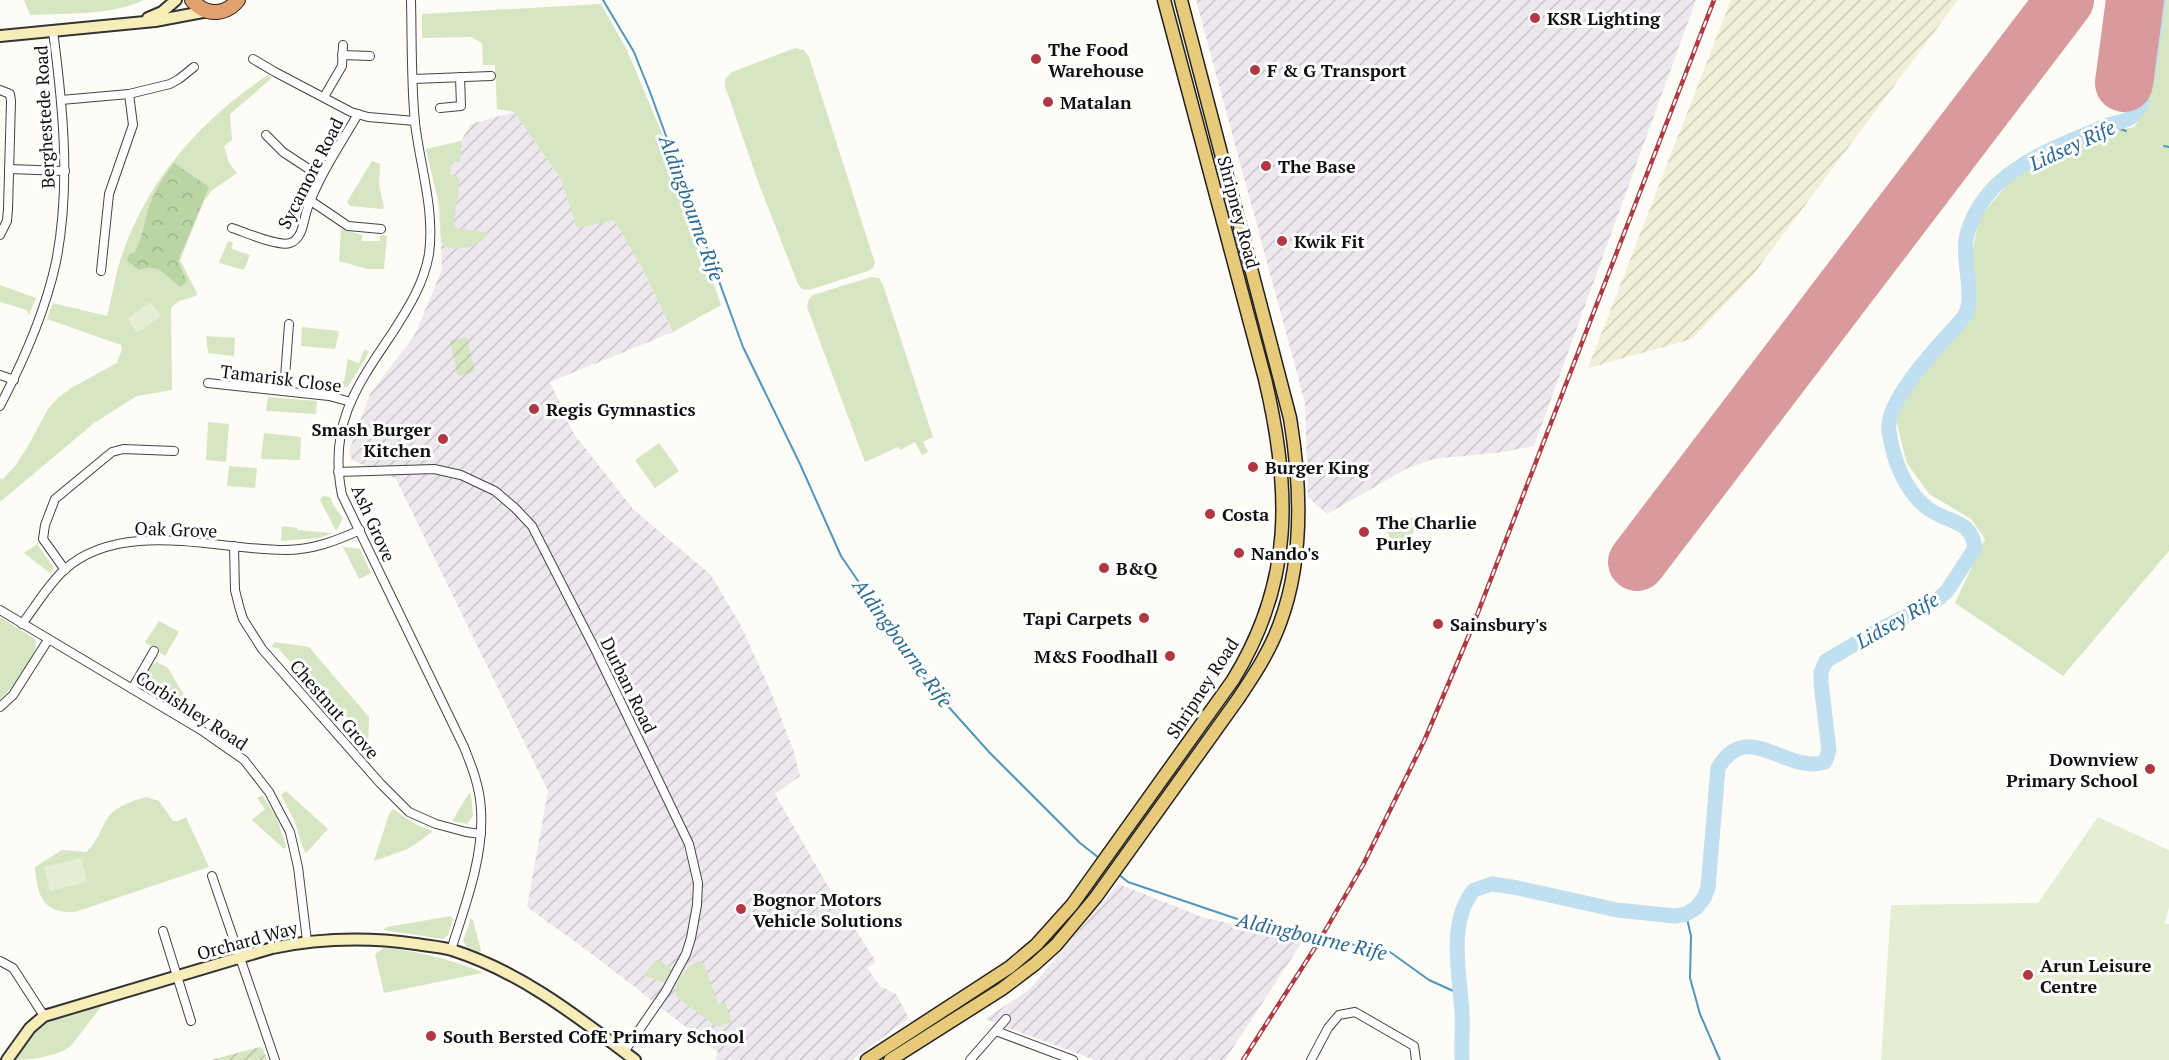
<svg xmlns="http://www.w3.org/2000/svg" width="2169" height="1060" font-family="'PT Serif',serif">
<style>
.industrial{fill:url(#industrial-furrows)}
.farmland{fill:url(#farmland-furrows)}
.grass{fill:#d6e6c2}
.forest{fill:url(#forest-crowns)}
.garden{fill:url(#garden-furrows)}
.pitch{fill:#e5eed3}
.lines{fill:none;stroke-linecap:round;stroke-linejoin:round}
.stream{stroke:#5096be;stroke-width:2}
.river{stroke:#c0dff0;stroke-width:15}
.runway{stroke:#d89a9c;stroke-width:58}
.street-casing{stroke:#444;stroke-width:10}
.secondary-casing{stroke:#333;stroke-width:14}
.primary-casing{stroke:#222;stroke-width:15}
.highway-casing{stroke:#222;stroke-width:16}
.street{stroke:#fff;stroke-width:8}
.secondary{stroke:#f6edb9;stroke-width:10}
.primary{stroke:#e8ca7b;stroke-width:12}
.highway{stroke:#e3a06f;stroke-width:14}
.rail-casing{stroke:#b13842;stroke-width:4.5}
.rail{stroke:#fff;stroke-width:2;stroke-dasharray:7;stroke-linecap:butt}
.poi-dot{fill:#b13842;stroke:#fff;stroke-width:2}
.labels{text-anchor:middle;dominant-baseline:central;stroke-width:6;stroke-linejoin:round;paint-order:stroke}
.poi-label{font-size:18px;font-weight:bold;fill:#111;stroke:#fff;text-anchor:start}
.street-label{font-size:18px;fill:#111;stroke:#fff}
.water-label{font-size:20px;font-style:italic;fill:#286995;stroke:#fff}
</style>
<defs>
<pattern id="industrial-furrows" width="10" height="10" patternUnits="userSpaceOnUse" patternTransform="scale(1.5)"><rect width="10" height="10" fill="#ede7ee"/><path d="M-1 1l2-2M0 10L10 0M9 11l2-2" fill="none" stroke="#cac5cb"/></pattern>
<pattern id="farmland-furrows" width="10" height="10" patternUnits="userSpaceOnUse" patternTransform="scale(1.5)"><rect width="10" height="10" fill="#f2efd8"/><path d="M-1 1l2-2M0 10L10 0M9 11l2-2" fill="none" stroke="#ceccb8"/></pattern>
<pattern id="forest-crowns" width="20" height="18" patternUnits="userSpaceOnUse" patternTransform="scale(1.5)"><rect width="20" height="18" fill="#bbd4a3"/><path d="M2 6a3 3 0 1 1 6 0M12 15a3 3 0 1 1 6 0" fill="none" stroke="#a0b58b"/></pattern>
<pattern id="garden-furrows" width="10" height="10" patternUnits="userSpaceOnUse" patternTransform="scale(1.5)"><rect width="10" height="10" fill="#d6e6c2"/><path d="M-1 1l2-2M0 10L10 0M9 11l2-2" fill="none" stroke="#b7c4a6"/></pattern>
</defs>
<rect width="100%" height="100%" fill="#fefcf6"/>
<g class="industrial">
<path d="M1196,0h500l-162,446 -30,6 -71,7 -27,10 -79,45 -19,-17 -3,-94z"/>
<path d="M514,112l47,67 16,48 37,-7 28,48 31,64 -123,50 24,52 59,75 78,66 29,49 31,68 22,57 7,27 -25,18 50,87 51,81 -9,6 13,18 16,8 13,24 -57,42h-136l2,-8 -126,-98 -65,-47 21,-116 -152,-312 -44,-19 -3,-9 21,-57 44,-58 28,-66 -3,-66 -13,-55 35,-8 10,-17z"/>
<path d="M1118,884l87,34 99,21 -79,121h-130l-110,-41 44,-29z"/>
</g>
<path class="farmland" d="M1731,0h227l-205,275 -61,64 -104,29z"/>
<g class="grass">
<path d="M24,0h120c-34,16 -78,13 -114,15z"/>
<path d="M2166,0h3v551l-106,125 -108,-73 30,-64 -14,-20 -42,-25 -22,-31 -11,-43 12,-27 62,-76 4,-16 -3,-42 8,-41 39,-46 86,-39 30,-6 11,-16z"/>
<path d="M601,4l26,46 39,93 55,162 -48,27 -31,-64 -28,-48 -37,8 -16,-49 -47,-67 -17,-3 -2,-44h-12l-1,-22 -11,-6 -49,1v-24z"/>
<path d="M795,48l9,2 5,7 66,206 -2,5 -5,3 -59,19 -7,-1 -4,-5 -38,-97 -35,-101v-7l7,-7z"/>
<path d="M268,75l4,3 -42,36 2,26 -8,6 5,17 8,10 -26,18 -7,10 -24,59 17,33 -1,3 -17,5 -8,7 1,82 -35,6 -43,27 -94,79v-24l2,2 13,-14 12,-18 21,-39 10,-11 13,-10 46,-25 5,-14 -1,-4 -74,-26 6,-16 54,13c5,-19 8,-39 14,-58 25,-77 80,-139 147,-183z"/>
<path d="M462,141l-2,21h-8l-2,12 10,4 -6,44 1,6 34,5c-8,12 -31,20 -44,13l-4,-7 -2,-35 -13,-55z"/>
<path d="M372,161l8,3 -1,21 5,22 -2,2 -32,-3 -3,-4z"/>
<path d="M341,229l21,6v6h18v-6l7,1 -3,33h-17l-28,-8z"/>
<path d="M228,241l5,2 -1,6 18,6 -6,15 -25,-7z"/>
<path d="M871,277l8,1 4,7 50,152 -10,5 5,10 -6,3 -7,-13 -15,8 -2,-3 -33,15 -58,-155 2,-8 4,-4z"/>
<path d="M0,285l36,13 -7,17 -2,-5 -27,-8z"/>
<path d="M302,327l37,4 -4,18 -34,-3z"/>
<path d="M206,336l29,2 -1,18 -26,-3z"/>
<path d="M364,350l5,1 -2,5 -18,29 -9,5 2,-9h2l4,-22 11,4z"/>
<path d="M268,397l49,4 -1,13 -50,-3z"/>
<path d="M208,422l21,2 -3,38 -20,-2z"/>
<path d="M264,433l37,4 -1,23 -39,-1z"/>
<path d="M659,443l20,28 -24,17 -20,-28z"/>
<path d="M229,466l28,2 -2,20 -28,-2z"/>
<path d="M323,496l7,1 4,9 9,12 -7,13 -16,-31z"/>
<path d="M1413,517l3,5c-2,15 -11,25 -25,28l-1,-13 -8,-13 4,-3 5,8z"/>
<path d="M282,526l15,2v2l36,3 -14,5 -38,3z"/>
<path d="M37,544l16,22v4l-3,3 -26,-20z"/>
<path d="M343,547l17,2 11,24 -12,6z"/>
<path d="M0,617l35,22c6,15 -23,49 -35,60z"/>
<path d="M159,621l19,10v3l-13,22 -20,-14z"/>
<path d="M275,642l34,5 60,70 -1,38 -3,-1 1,-6 -88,-100 -7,-1z"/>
<path d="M157,662l11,6 29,49 -59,-34 9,-16z"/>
<path d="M286,791l42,38 -22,24 -2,-2 -9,-29 -14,-27z"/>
<path d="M469,793l2,1 2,22 -6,8 -15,-3z"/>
<path d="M262,795l14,21 10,30 -2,3 -32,-29 13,-11 -8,-11z"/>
<path d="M146,797l13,4 14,20h5l8,-4 23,50 -134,45c-32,2 -38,-17 -40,-45l27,-17 24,2c12,-9 14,-24 23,-36 9,-11 24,-15 37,-19z"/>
<path d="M393,809l22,15 17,7 -1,2 -23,16 -34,12 15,-47z"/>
<path d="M451,916l2,3 -5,16 -5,4 -60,-9 4,-3z"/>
<path d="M471,918l2,2 8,30 -1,3 -12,-4 -5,-8z"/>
<path d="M384,948c34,3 66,11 98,24v1l-98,20 -9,-39z"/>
<path d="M657,959l16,11 -9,12 -21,-6z"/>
<path d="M700,961l5,5 13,38 7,-2 7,21 -13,3 -5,-1 -38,-29c-4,-14 12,-31 24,-35z"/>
<path d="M101,1004v3l-31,40c-17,10 -39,13 -58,13l22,-29 11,-10z"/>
</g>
<path class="forest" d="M174,163l35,24 -31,74 9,20 -6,6c-16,-10 -21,-25 -42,-17l-12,-9 2,-7 6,-2c7,-14 9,-27 13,-42 4,-15 16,-34 26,-47z"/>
<g class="garden">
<path d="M467,337l8,35 -17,4 -8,-35z"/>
<path d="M260,1047l3,2 4,11h-56z"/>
</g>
<g class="pitch">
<path d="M150,302l11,14 -24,17 -10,-14z"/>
<path d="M2098,817l71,33v57l-4,16 4,1v136h-288l10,-155 147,-2z"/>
<path d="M81,858l6,24 -37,9 -6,-24z"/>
</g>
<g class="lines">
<g class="stream">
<path d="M603,0l31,52 16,40 93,255 57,117 41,92 88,129 60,67 91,91 19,15"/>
<path d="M2110,125l16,6"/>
<path d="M2164,146l5,1"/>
<path d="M1117,873l11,9 127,43 135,27 39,28 31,14"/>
<path d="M1686,914l5,22 -1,42 10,36 20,46"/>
</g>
<path class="river" d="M1462,1060c-1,-16 1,-31 0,-47 -2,-38 -15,-91 12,-123l18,-6 21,3 104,23 58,6 11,-2 10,-6 8,-10 4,-10 10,-120c30,-51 68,7 107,-6l4,-12 -8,-67v-11l5,-11 47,-28 63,-32 11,-10 28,-43c-4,-31 -31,-25 -49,-41 -22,-18 -33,-48 -37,-76 -4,-27 40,-75 58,-95 5,-6 13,-13 18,-21 6,-10 4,-24 3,-35 -1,-13 -4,-29 -2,-41 4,-21 19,-45 35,-58 29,-26 69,-39 104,-55 11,-4 25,-4 32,-15 11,-13 18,-90 22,-111"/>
<g class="runway">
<path d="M2124,83l11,-83"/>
<path d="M1637,562l428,-562"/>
</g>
<g class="street-casing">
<g id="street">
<path d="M411,0c1,41 0,82 4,123 5,43 20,87 14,131 -5,29 -20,53 -36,78 -37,55 -65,93 -51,163l122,252c8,20 16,40 17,63 3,47 -16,96 -30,140"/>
<path d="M342,55l28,1"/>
<path d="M253,59l22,13 76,40 17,5 47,4"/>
<path d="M413,79l78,-3"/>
<path d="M0,90l10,4 1,7 -3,108 -1,12 -7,14"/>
<path d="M324,97l18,-31 1,-21"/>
<path d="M61,100l68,-6 41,-10 9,-5 15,-12"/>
<path d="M440,108l21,-2 -1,-29"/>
<path d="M266,135l17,17 38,25"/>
<path d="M9,169l56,2"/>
<path d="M311,201l37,25 33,3"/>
<path d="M232,228c13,4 46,19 58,15 14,-5 13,-24 18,-36 12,-33 32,-62 50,-93"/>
<path d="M101,271l8,-77 24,-69 -4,-31"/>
<path d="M0,375l14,5"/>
<path d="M208,383l121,13 22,6"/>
<path d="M284,391l5,-67"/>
<path d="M0,406c24,-46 45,-93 56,-144 15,-76 7,-155 -3,-231"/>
<path d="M338,472l96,-3 27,6 34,16 20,17 17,18 65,127 92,191 9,39 -1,22 -6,33 -5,16 -20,37 -42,61"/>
<path d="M234,546l1,44 4,16 4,13 19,30 118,134 29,29 27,12 30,8 15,2"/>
<path d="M65,570l-22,-31 2,-14 10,-26 57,-47 11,-3 51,2"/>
<path d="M0,610l201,120 43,30 25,32 21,40 8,35 9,74"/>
<path d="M22,624c13,-17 26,-39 42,-54 58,-52 152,-20 221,-20 27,0 51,-9 75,-20"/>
<path d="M132,689l22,-38"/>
<path d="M0,707l13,-12 35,-55"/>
<path d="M212,876l63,184"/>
<path d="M163,931l28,90"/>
<path d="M0,961l13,7 31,48"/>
<path d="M996,1031l77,29"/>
<path d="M970,1060l36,-41"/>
<path d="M1311,1060l17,-32 11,-13 16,-3 59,34 2,14"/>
</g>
</g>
<g class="secondary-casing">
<g id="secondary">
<path d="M148,18l14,-6 14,-12"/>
<path d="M0,36l155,-15 53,-10"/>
<path d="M7,1060l23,-32 14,-12 228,-68c49,-10 95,-11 144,-4 12,2 25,3 36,6 69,22 126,67 183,110"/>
</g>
</g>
<g class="primary-casing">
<g id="primary">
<path d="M867,1060l143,-93 26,-22 36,-40 161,-225c61,-99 58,-191 32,-301l-101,-379"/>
<path d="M890,1060l112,-71 33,-25 21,-19 40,-48 142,-198c16,-24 32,-48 42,-76 24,-64 21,-139 10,-205l-109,-418"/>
</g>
</g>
<g class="highway-casing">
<path id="highway" d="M192,0c13,16 33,16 46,0"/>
</g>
<use href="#street" class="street"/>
<use href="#secondary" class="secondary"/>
<use href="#primary" class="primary"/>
<use href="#highway" class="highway"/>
<g class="rail-casing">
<path id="rail" d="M1243,1060l75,-117 45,-78 62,-126 47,-111 242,-628"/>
</g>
<use href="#rail" class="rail"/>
</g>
<g class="poi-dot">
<circle cx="1535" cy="18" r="6"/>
<circle cx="1036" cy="59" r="6"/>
<circle cx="1255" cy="70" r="6"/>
<circle cx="1048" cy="102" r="6"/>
<circle cx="1266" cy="166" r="6"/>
<circle cx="1282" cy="241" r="6"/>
<circle cx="534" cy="409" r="6"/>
<circle cx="443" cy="439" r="6"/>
<circle cx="1253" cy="467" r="6"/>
<circle cx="1210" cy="514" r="6"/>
<circle cx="1364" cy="532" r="6"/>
<circle cx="1239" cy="553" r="6"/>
<circle cx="1104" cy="568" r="6"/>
<circle cx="1144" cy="618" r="6"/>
<circle cx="1438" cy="624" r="6"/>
<circle cx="1170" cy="656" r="6"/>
<circle cx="2150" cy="769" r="6"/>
<circle cx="741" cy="909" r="6"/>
<circle cx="2028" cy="975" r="6"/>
<circle cx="431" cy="1036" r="6"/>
</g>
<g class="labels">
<g class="poi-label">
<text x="1547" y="18">KSR Lighting</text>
<text x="1048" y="49">The Food<tspan x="1048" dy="21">Warehouse</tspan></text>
<text x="1267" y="70">F &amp; G Transport</text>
<text x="1060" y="102">Matalan</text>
<text x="1278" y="166">The Base</text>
<text x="1294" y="241">Kwik Fit</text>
<text x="546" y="409">Regis Gymnastics</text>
<text x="431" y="429" text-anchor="end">Smash Burger<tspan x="431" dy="21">Kitchen</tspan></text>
<text x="1265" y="467">Burger King</text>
<text x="1222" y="514">Costa</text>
<text x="1376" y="522">The Charlie<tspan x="1376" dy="21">Purley</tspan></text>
<text x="1251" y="553">Nando's</text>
<text x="1116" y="568">B&amp;Q</text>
<text x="1132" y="618" text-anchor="end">Tapi Carpets</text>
<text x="1450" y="624">Sainsbury's</text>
<text x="1158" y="656" text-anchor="end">M&amp;S Foodhall</text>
<text x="2138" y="759" text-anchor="end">Downview<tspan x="2138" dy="21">Primary School</tspan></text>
<text x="753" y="899">Bognor Motors<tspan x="753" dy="21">Vehicle Solutions</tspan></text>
<text x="2040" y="965">Arun Leisure<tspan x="2040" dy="21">Centre</tspan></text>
<text x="443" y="1036">South Bersted CofE Primary School</text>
</g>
<g class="street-label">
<text transform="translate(44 117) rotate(-93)">Berghestede Road</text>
<text transform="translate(310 173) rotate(-63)">Sycamore Road</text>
<text transform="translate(1239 212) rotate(75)">Shripney Road</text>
<text transform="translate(281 378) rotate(7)">Tamarisk Close</text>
<text transform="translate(374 523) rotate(66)">Ash Grove</text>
<text transform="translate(176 529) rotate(2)">Oak Grove</text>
<text transform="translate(629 685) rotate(64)">Durban Road</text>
<text transform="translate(1202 688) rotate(-57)">Shripney Road</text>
<text transform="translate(335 709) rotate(49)">Chestnut Grove</text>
<text transform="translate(192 710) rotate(33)">Corbishley Road</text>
<text transform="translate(247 940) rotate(-15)">Orchard Way</text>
</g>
<g class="water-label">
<text transform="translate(2072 145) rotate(-25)">Lidsey Rife</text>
<text transform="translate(692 208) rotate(70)">Aldingbourne Rife</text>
<text transform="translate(1897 620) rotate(-30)">Lidsey Rife</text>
<text transform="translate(903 643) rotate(54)">Aldingbourne Rife</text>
<text transform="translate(1312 936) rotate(13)">Aldingbourne Rife</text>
</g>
</g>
</svg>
